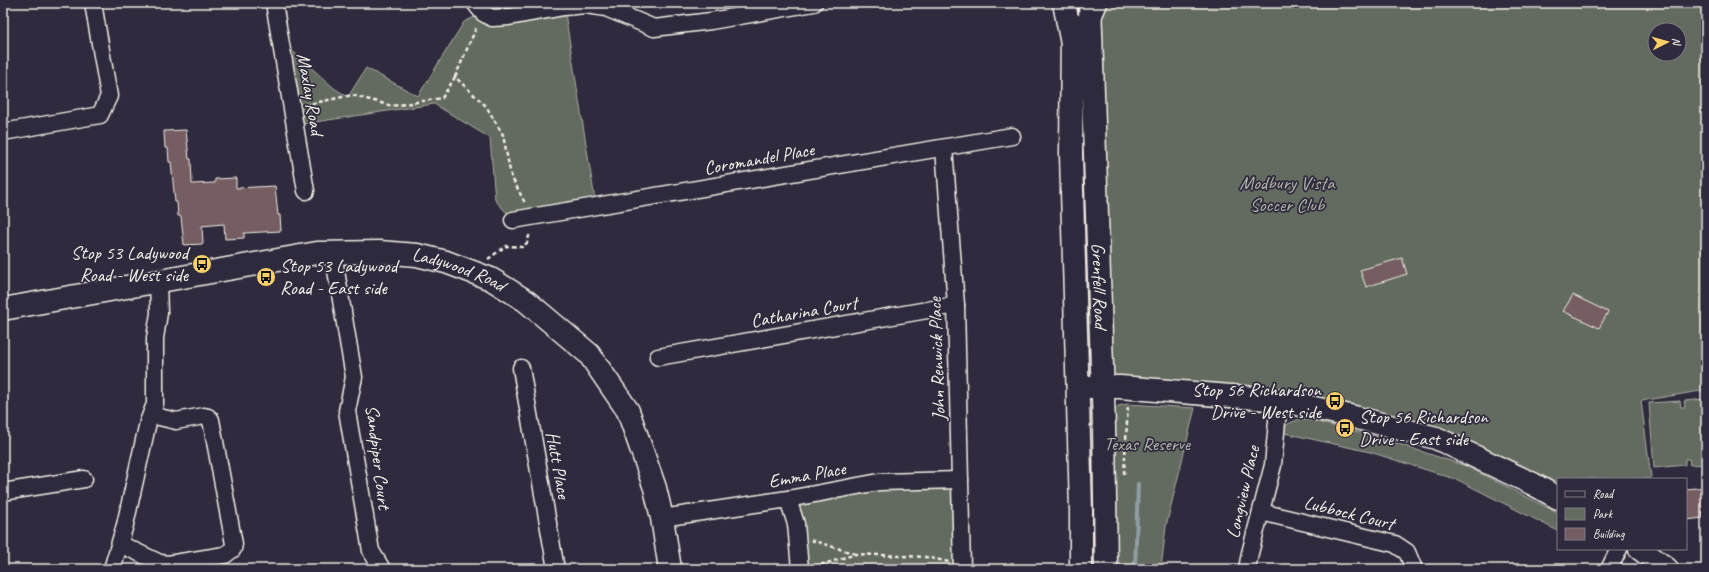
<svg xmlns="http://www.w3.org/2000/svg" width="1709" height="572" font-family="Caveat,sans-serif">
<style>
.green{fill:#636b5e;stroke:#acaea3;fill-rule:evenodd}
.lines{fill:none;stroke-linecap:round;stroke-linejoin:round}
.stream{stroke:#909ea4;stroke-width:4}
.building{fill:#745d62;stroke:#f4f1e8}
.street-casing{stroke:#f4f1e8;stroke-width:19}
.secondary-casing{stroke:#f4f1e8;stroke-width:25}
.primary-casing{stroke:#f4f1e8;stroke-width:25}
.path{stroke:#f4f1e8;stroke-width:2.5;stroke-dasharray:4 3;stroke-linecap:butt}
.street{stroke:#2f2a3d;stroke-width:16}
.secondary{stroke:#2f2a3d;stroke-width:22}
.primary{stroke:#2f2a3d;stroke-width:22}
.labels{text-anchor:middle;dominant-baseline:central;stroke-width:3.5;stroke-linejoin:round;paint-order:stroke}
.street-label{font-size:19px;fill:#f4f1e8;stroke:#2f2a3d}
.park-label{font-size:19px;fill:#b3b5aa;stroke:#2f2a3d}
.poi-label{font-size:19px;fill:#f4f1e8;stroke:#2f2a3d;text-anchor:end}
</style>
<rect width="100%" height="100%" fill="#2f2a3d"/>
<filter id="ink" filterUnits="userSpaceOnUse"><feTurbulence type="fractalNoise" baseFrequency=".025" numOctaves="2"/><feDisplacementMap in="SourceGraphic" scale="8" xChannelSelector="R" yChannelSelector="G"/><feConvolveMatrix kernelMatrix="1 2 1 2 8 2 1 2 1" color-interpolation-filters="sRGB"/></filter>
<g filter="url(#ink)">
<g class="green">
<path d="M1097,3h609v387l-65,11 10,76 -1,2h-92v19l-174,-73 -281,-38zM1655,30h24v24h-24z"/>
<path d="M564,7l32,199 -83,14 -18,-20 -5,-62 -56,-34 -139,21 -6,-77 45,40 14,9 18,-29 52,28 46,-74 19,-9z"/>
<path d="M1706,399v65l-16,1 -1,-6h-4v6l-31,3 -5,-65 31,-2 1,6h4l-1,-6z"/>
<path d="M1127,404l68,4 -29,118 -5,43h-50v-156l7,-7z"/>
<path d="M1297,420h12l65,16 92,30 92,47v18l-100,-51 -88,-28 -90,-20 8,-8z"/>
<path d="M960,480l2,89h-162l-12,-70z"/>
</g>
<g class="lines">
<path class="stream" d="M1135,569l3,-85"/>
</g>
<g class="building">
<path d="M186,130l3,29h2l1,25 23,-1v-4l21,-1v10l39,-2 3,29h2l1,16 -37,2v5l-19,1 -1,-15 -22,2 1,18 -19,1 -3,-29h-3l-1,-14h-2l-4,-40h-2l-1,-14h-3l-1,-17z"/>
<path d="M1402,258l5,16 -41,13 -6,-17z"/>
<path d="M1573,295l35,17 -9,16 -36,-17z"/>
<path d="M1706,487v24h-4l1,7 -17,2v-31z"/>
</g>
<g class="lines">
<g class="street-casing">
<g id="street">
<path d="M274,3l32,188"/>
<path d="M475,3l8,10 9,5 17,-1 55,-10 22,-2 20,3 48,20 57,-7 103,-18"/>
<path d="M3,132l97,-17 9,-19 -16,-93"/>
<path d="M944,148l12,157 6,264"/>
<path d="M513,220l499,-84"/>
<path d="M333,253l21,124 -7,34 24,140 11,18"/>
<path d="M658,357l298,-52"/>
<path d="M521,368l35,201"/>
<path d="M3,492l81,-13"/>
<path d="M788,499l8,25 4,45"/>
<path d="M1261,512l134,32 12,8 7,17"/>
<path d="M662,518l126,-19 91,-17 81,-2"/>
<path d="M120,544l40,19 8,1 57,-9 8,-6 1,-5 -23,-124 -3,-3 -4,-1 -28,5 -25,-6"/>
<path d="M112,569l13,-44 23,-103 7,-18v-66l4,-25 -1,-32"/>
<path d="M1247,569l3,-16 23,-88 6,-65"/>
<path d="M1609,569l10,-20"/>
</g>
</g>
<g class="secondary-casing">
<g id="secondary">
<path id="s1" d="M1090,3l14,425 2,141"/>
<path d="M1072,24l-1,131 10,355v59"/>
<path id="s2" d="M3,309l314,-56 62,-1 38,3 29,7 45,17 35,22 63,53 39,57 27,77 7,30 8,51"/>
<path d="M1089,387h31l159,13 79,18 78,20 97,46 25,14"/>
<path d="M1640,549l27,20"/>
</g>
</g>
<g class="primary-casing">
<g id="primary">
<path d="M1064,3l8,41"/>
<path d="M1090,17l6,-14"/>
</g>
</g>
<g class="path">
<path d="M455,77l22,-51"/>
<path d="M305,105l47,-10 40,11 50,-8 13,-21 31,29 17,29 8,41 14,27"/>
<path d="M488,259l18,-13 16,1 5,-4 3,-10"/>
<path d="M1124,474l4,-69"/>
<path d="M811,540l45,14"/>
<path d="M814,567l42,-13 70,3 23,5"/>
</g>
<use href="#street" class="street"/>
<use href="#secondary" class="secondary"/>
<use href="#primary" class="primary"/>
</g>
</g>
<defs>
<g id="bus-disc" transform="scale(1)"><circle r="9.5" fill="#ffd166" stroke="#2f2a3d"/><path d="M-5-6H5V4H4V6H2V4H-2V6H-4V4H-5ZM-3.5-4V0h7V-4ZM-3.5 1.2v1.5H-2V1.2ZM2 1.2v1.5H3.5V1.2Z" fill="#111"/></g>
</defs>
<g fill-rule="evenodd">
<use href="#bus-disc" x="202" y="264"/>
<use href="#bus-disc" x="266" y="277"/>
<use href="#bus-disc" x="1335" y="401"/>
<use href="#bus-disc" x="1345" y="428"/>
</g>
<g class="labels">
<g class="street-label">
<text transform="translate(310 94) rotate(80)">Maxlay Road</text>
<text transform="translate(759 159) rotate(-10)">Coromandel Place</text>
<text stroke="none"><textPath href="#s2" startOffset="463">Ladywood Road</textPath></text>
<text stroke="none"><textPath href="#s1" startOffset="283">Grenfell Road</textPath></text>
<text transform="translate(804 312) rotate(-10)">Catharina Court</text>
<text transform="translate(937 359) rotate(-92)">John Renwick Place</text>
<text transform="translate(378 457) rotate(83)">Sandpiper Court</text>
<text transform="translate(558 465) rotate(80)">Hutt Place</text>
<text transform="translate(807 475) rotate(-10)">Emma Place</text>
<text transform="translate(1243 492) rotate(-77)">Longview Place</text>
<text transform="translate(1349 513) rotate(14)">Lubbock Court</text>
</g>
<g class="park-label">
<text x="1287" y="183">Modbury Vista<tspan x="1287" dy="22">Soccer Club</tspan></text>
<text x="1147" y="444">Texas Reserve</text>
</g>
<g class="poi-label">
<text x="188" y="253">Stop 53 Ladywood<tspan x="188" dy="22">Road - West side</tspan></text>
<text x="280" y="266" text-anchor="start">Stop 53 Ladywood<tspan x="280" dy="22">Road - East side</tspan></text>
<text x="1321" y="390">Stop 56 Richardson<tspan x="1321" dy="22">Drive - West side</tspan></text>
<text x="1359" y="417" text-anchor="start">Stop 56 Richardson<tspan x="1359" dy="22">Drive - East side</tspan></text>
</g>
</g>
<rect width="1709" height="572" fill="none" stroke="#2f2a3d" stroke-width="16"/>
<rect x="8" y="8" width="1693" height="556" fill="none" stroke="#f4f1e8" stroke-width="1.5" filter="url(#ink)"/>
<rect x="1557" y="478" width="130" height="72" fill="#2f2a3d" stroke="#7e7a81"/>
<rect x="1565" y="491" width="20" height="6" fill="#2f2a3d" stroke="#7e7a81"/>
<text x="1593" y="498" font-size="12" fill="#f4f1e8">Road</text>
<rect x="1565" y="508" width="20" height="12" fill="#636b5e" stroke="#7e7a81"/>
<text x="1593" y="518" font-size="12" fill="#f4f1e8">Park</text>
<rect x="1565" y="528" width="20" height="12" fill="#745d62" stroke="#7e7a81"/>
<text x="1593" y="538" font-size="12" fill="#f4f1e8">Building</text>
<g transform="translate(1667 42) rotate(84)"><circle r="19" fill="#2f2a3d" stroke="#7e7a81"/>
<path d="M0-3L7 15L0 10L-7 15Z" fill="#ffd166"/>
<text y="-6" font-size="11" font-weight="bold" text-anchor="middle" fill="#f4f1e8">N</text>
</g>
</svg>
